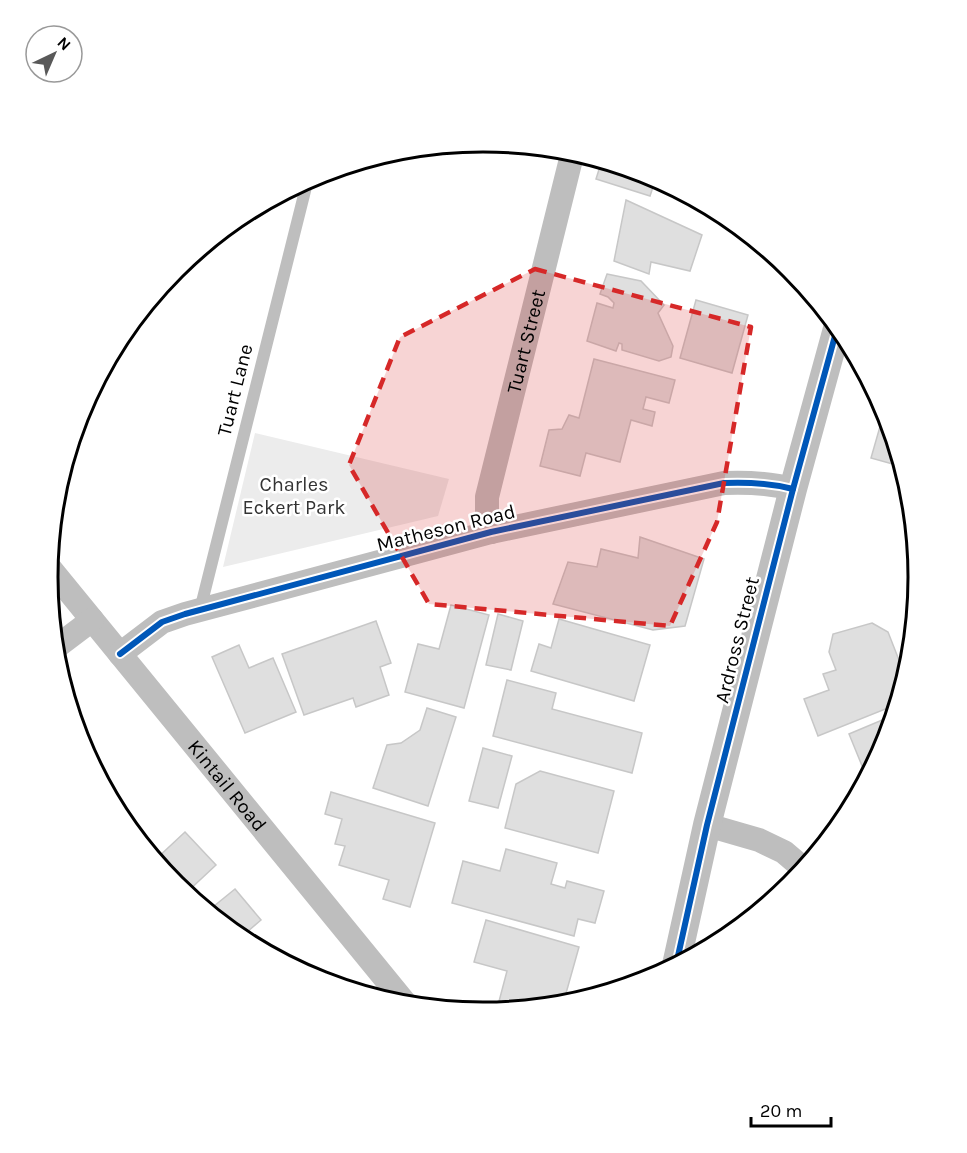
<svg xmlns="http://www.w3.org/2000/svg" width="967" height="1153" font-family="Karla,sans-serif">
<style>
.green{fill:#ececec}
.building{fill:#dfdfdf;stroke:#c7c7c7;stroke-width:1.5}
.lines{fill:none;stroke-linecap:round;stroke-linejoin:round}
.service{stroke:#bebebe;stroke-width:12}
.minor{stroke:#bebebe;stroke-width:24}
.tertiary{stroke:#bebebe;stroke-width:28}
.cycleway-casing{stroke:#fff;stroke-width:10}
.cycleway{stroke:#0057b8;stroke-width:6}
.marked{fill:#d62828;fill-opacity:0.2;stroke:#d62828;stroke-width:4.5;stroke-dasharray:12 8;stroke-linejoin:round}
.labels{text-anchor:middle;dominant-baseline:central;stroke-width:5;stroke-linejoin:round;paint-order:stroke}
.street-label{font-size:20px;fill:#000;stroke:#fff}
.park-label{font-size:20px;fill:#333;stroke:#fff}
.rim{fill:none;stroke:#000;stroke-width:3}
</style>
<rect width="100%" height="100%" fill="#fff"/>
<path class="green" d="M255,433l194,46 -11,37 -215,51z"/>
<g class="building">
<path d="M602,160l48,14 51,27 -48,-14 -3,9 -54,-17z"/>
<path d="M626,200l76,35 -12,36 -39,-9 -2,12 -35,-13z"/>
<path d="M607,274l34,7 23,24 -6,8 15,33 -2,11 -12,4 -37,-11v-6l-3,-1 -3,8 -29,-10 10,-38 16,5 1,-5 -6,-6 -8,-3z"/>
<path d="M696,300l52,15 -16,58 -52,-15z"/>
<path d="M594,359l81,21 -6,23 -23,-6 -3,12 12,3 -3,14 -21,-6 -11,42 -34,-9 -6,23 -40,-10 9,-36 13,-1 7,-14 10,3z"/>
<path d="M885,409l17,53 -6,3 -25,-7z"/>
<path d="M640,537l64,22 -19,67 -32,4 -100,-26 15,-42 29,5 4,-18 37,9z"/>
<path d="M451,605l38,10 -25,93 -59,-16 13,-48 21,5z"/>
<path d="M498,614l25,7 -12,49 -25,-5z"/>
<path d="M559,619l91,26 -16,56 -103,-30 8,-27 12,4z"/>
<path d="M376,621l15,42 -11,4 9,28 -33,12 -3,-9 -49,17 -22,-61z"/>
<path d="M872,623l16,9 18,46 -8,26 -80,32 -14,-37 25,-9 -6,-16 13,-4 -7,-18 4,-18z"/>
<path d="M239,645l10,23 24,-10 23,54 -51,21 -33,-76z"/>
<path d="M507,680l49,13 -4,16 90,24 -10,40 -139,-37z"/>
<path d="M427,708l29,9 -28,89 -55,-18 14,-43 14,-2 19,-13z"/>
<path d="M894,715l-8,28 -19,35 -18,-44z"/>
<path d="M483,748l29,8 -14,52 -29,-7z"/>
<path d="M540,771l74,20 -16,62 -93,-25 11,-44z"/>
<path d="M331,792l104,31 -25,84 -27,-8 6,-19 -50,-15 6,-19 -10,-2 7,-25 -17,-5z"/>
<path d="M185,832l31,33 -30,28 -11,-9 -20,-24z"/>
<path d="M506,849l51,14 -6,21 14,4 2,-7 37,10 -9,32 -17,-4 -4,17 -122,-33 11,-42 37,10z"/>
<path d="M235,889l26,31 -21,18 -32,-27z"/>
<path d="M486,920l93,27 -16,57 -61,6 -5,-1 10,-38 -33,-9z"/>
</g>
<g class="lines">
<path class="service" d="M200,610l108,-431"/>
<g class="minor">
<path id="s1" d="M491,532l-4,-16v-19l86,-346"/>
<path id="s2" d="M49,567l357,437"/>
<path d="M55,648l37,-28"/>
<path d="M120,654l42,-32 23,-8 306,-82 233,-49c24,-1 46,0 69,6"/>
<path d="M707,825l52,15 25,12 20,17"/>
</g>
<path class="tertiary" d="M676,965l31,-140 86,-336 45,-164"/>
<g class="cycleway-casing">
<g id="cycleway">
<path d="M120,654l42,-32 23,-8 306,-82 233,-49c24,-1 46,0 69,6"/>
<path d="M676,965l31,-140 86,-336 45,-164"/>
</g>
</g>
<use href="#cycleway" class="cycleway"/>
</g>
<path class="marked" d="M535,269l216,58 -34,195 -47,104 -241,-22 -80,-139 51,-128z"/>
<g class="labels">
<g class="street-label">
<text stroke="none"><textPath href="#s1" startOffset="196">Tuart Street</textPath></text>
<text transform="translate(235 390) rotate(-76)">Tuart Lane</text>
<text transform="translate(446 528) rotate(-14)">Matheson Road</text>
<text transform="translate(737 640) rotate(-76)">Ardross Street</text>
<text stroke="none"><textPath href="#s2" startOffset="282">Kintail Road</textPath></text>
</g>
<g class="park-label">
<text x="294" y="484">Charles<tspan x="294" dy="23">Eckert Park</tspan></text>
</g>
</g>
<path d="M0 0H967V1153H0ZM58 577a425 425 0 1 1 850 0a425 425 0 1 1-850 0Z" fill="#fff" fill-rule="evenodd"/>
<path class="rim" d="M58 577a425 425 0 1 1 850 0a425 425 0 1 1-850 0Z"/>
<g transform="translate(54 54) rotate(44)"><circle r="28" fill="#ffffff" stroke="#999999" stroke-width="1.5"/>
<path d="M0-4.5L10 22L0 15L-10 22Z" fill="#595959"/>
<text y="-9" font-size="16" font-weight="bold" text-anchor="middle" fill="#000000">N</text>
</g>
<path d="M751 1117v9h80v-9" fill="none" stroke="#000000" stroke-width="3"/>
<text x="760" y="1117" font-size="18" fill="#000000" stroke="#ffffff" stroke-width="4.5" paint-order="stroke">20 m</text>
</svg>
